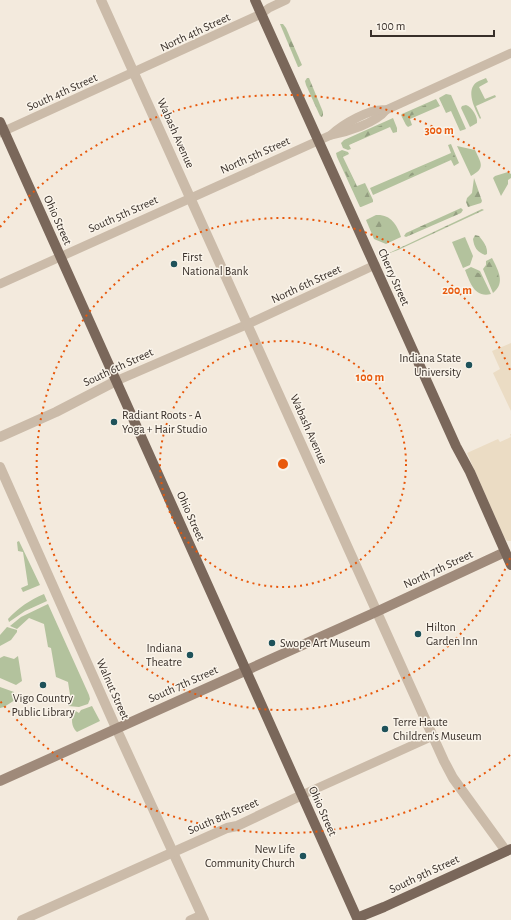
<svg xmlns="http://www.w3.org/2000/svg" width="511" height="920" font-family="'Alegreya Sans',sans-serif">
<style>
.green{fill:#b3c29d}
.forest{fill:url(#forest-firs)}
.plaza{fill:#ebdcc4}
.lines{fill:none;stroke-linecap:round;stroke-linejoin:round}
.minor{stroke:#cbbba9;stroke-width:9}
.tertiary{stroke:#cbbba9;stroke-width:10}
.secondary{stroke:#9f8a7a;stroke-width:10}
.primary{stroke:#7a675a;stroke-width:10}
.ring{fill:none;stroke:#e8590c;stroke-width:2;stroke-dasharray:2 4}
.poi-dot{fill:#1e525a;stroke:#faf4ea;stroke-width:1.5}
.labels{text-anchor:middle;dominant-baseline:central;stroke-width:3;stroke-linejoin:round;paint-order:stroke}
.street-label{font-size:12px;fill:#382f29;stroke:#faf4ea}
.poi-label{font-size:12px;fill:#382f29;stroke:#faf4ea;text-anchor:start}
.centre{fill:#e8590c;stroke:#faf4ea;stroke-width:2}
.ring-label{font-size:12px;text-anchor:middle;font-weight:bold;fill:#e8590c;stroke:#faf4ea;stroke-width:3;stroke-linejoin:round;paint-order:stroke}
</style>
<defs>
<pattern id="forest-firs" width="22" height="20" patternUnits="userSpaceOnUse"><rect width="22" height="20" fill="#b3c29d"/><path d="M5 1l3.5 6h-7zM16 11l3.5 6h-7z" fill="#939e80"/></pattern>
</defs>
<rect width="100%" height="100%" fill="#f3eadd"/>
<g class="green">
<path d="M486,78l2,4 -9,5 6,12 10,-4 1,2 -20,9 5,12 -1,1c-5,-10 -15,-29 -3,-37 3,-2 7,-3 9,-4z"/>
<path d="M446,94l5,1 15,34 -6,2 -9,-20 -5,2 -7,-15z"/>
<path d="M436,99l4,7 -30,13 2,6 -4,2 -2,-2 -5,-10 1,-1z"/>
<path d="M466,105c6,2 12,12 11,18l-7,4 -9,-19 1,-2z"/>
<path d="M393,118l4,10v4l-4,1 -3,-6 -41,18 2,4 -3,1 -5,-2 -2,-5 3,-3z"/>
<path d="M451,144l8,19 -5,3 -3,-6 -78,35 -3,-7 81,-35 -3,-8z"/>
<path d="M457,146l18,4c6,13 11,18 -4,26z"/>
<path d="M342,150l6,2 1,2 -6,3 14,29 8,-3 8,17v2l-12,5h-1l-23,-50 -1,-4z"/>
<path d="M508,172l3,2v4l-3,2v4l-7,12 -8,-18 2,-2z"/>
<path d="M376,215c14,-1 21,9 25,22l-15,7 -12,-5 -8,-19z"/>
<path d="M465,237l8,19 -3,9 -7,3 -11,-26z"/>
<path d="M492,258c6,12 14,25 1,35l-10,-24 3,-4v-4z"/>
<path d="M471,267l9,4 11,23c-17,4 -21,-12 -26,-24z"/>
<path d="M19,541l21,44 -17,7 -2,-4 7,-3 -5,-33 -5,-1 -1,-9z"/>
<path d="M44,594l3,7 -22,10 -16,11 -1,-3c11,-12 22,-19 36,-25z"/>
<path d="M48,604l41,91 1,4 -2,5 -9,3 -11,-1 -1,-3 4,-2 -3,-19 -12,-5 -5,-29 -3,-1 -4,-23 -15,-6 -12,11 -7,-3 11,-9z"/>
<path d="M7,627l10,3v2l-6,8 -11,6v-11z"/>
<path d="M4,656l10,3 4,-3 4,25 -6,4 -16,-7v-20z"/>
<path d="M0,687l14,5 1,8 -11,7 -4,1z"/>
<path d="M92,706l8,15 -23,11c-6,-5 -6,-14 -3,-22l5,3 2,-3z"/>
</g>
<g class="forest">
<path d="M280,24h3l3,4 16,37 -3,2h-1z"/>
<path d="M307,78h2l14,34v3l-1,2 -2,-1 -14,-31 -1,-4z"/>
<path d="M435,101l2,1 -4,5 -23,9 -2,3 2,5 -1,1c-3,-4 -5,-7 -4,-11z"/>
<path d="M392,122v2l-1,1 -45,21 -2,-1 -1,-2 3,-3 28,-12z"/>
<path d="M450,146l7,15 -5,-2 -4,1 -44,19 -3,-1 49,-23 2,-2z"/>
<path d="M343,152l2,1 -2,2v4l15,30 5,-2 5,6 3,8 -7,4 -3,-1 -4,-5 -18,-40 -1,-4z"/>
<path d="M474,178l8,23 -1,2 -13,4 -2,-5 1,-4 5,-5z"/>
<path d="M461,208l2,2 -2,3 -55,24 -2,-1 2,-3z"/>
<path d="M482,209l2,1 -86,40 -11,4z"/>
<path d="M376,218h9l1,2 -4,4 -4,13h-2l-3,-2 -4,-11 1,-4z"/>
<path d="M475,235l4,1c4,5 9,11 8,18l-2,1c-8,-3 -11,-8 -12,-16z"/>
<path d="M489,262h4l5,11 1,9c-10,-2 -17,-11 -10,-20z"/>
<path d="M469,271l10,2 2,2 5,18c-9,-1 -18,-13 -17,-22z"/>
</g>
<g class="plaza">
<path d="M511,343v68l-18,-38 7,-4 -8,-18z"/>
<path d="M510,434h1v107h-4l-3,-4 -37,-84 31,-14 2,3 11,-5z"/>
</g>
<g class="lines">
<g class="minor">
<path d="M0,133l261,-119 8,-6 17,-8"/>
<path d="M331,135c16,-3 45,-12 55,-25"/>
<path d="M0,284l331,-149c12,-11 39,-27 55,-25l125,-57"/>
<path d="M116,381l132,-57 127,-59"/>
<path d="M302,795l131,-59"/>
<path d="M190,920l11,-5"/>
</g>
<g class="tertiary">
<path d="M101,0l343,761 9,17 53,73"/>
<path d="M0,437l56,-25 60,-31"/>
<path d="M0,467l116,261 88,192"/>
<path d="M22,920l205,-92 10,-2 65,-31"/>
</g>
<path class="secondary" d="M0,781l376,-169 129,-60"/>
<g class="primary">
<path d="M255,0l201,446 14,26 41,93"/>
<path d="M0,122l357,796 27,-11 127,-58"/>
</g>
</g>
<g class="ring">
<circle cx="283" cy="464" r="123"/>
<path d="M510 558A246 246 0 1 1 510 370"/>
<path d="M510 755A369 369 0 0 1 0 701M0 227A369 369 0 0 1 510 173"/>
</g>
<g class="poi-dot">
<circle cx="174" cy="264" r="4"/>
<circle cx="469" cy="365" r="4"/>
<circle cx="114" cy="422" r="4"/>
<circle cx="418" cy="634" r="4"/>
<circle cx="272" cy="643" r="4"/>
<circle cx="190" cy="655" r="4"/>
<circle cx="43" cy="685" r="4"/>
<circle cx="385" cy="729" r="4"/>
<circle cx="303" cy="856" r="4"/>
</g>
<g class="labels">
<g class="street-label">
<text transform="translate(195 32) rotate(-25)">North 4th Street</text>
<text transform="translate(62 92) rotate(-24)">South 4th Street</text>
<text transform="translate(176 133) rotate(66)">Wabash Avenue</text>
<text transform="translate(255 155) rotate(-24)">North 5th Street</text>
<text transform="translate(123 214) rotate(-24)">South 5th Street</text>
<text transform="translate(58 220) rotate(66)">Ohio Street</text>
<text transform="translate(394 277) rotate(66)">Cherry Street</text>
<text transform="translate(306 284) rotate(-25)">North 6th Street</text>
<text transform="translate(118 367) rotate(-25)">South 6th Street</text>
<text transform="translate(309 429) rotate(66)">Wabash Avenue</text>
<text transform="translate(191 516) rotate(66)">Ohio Street</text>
<text transform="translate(438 569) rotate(-25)">North 7th Street</text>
<text transform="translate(183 684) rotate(-24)">South 7th Street</text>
<text transform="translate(113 689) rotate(66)">Walnut Street</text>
<text transform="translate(323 811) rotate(66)">Ohio Street</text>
<text transform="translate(223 816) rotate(-23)">South 8th Street</text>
<text transform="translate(424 874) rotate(-25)">South 9th Street</text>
</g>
<g class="poi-label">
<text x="182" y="257">First<tspan x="182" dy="14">National Bank</tspan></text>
<text x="461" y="358" text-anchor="end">Indiana State<tspan x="461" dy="14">University</tspan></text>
<text x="122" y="415">Radiant Roots - A<tspan x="122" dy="14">Yoga + Hair Studio</tspan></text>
<text x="426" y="627">Hilton<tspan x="426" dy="14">Garden Inn</tspan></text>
<text x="280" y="643">Swope Art Museum</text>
<text x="182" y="648" text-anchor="end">Indiana<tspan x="182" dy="14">Theatre</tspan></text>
<text x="43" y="698" text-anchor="middle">Vigo Country<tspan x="43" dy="14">Public Library</tspan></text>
<text x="393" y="722">Terre Haute<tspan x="393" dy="14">Children's Museum</tspan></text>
<text x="295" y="849" text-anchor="end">New Life<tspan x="295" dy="14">Community Church</tspan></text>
</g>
</g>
<circle cx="283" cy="464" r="6" class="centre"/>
<g class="ring-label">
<text x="439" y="134">300 m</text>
<text x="457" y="294">200 m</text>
<text x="370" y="381">100 m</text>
</g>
<path d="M371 30v6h123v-6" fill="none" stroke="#382f29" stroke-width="2"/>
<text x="377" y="30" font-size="12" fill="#382f29" stroke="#faf4ea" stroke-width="3" paint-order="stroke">100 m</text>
</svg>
